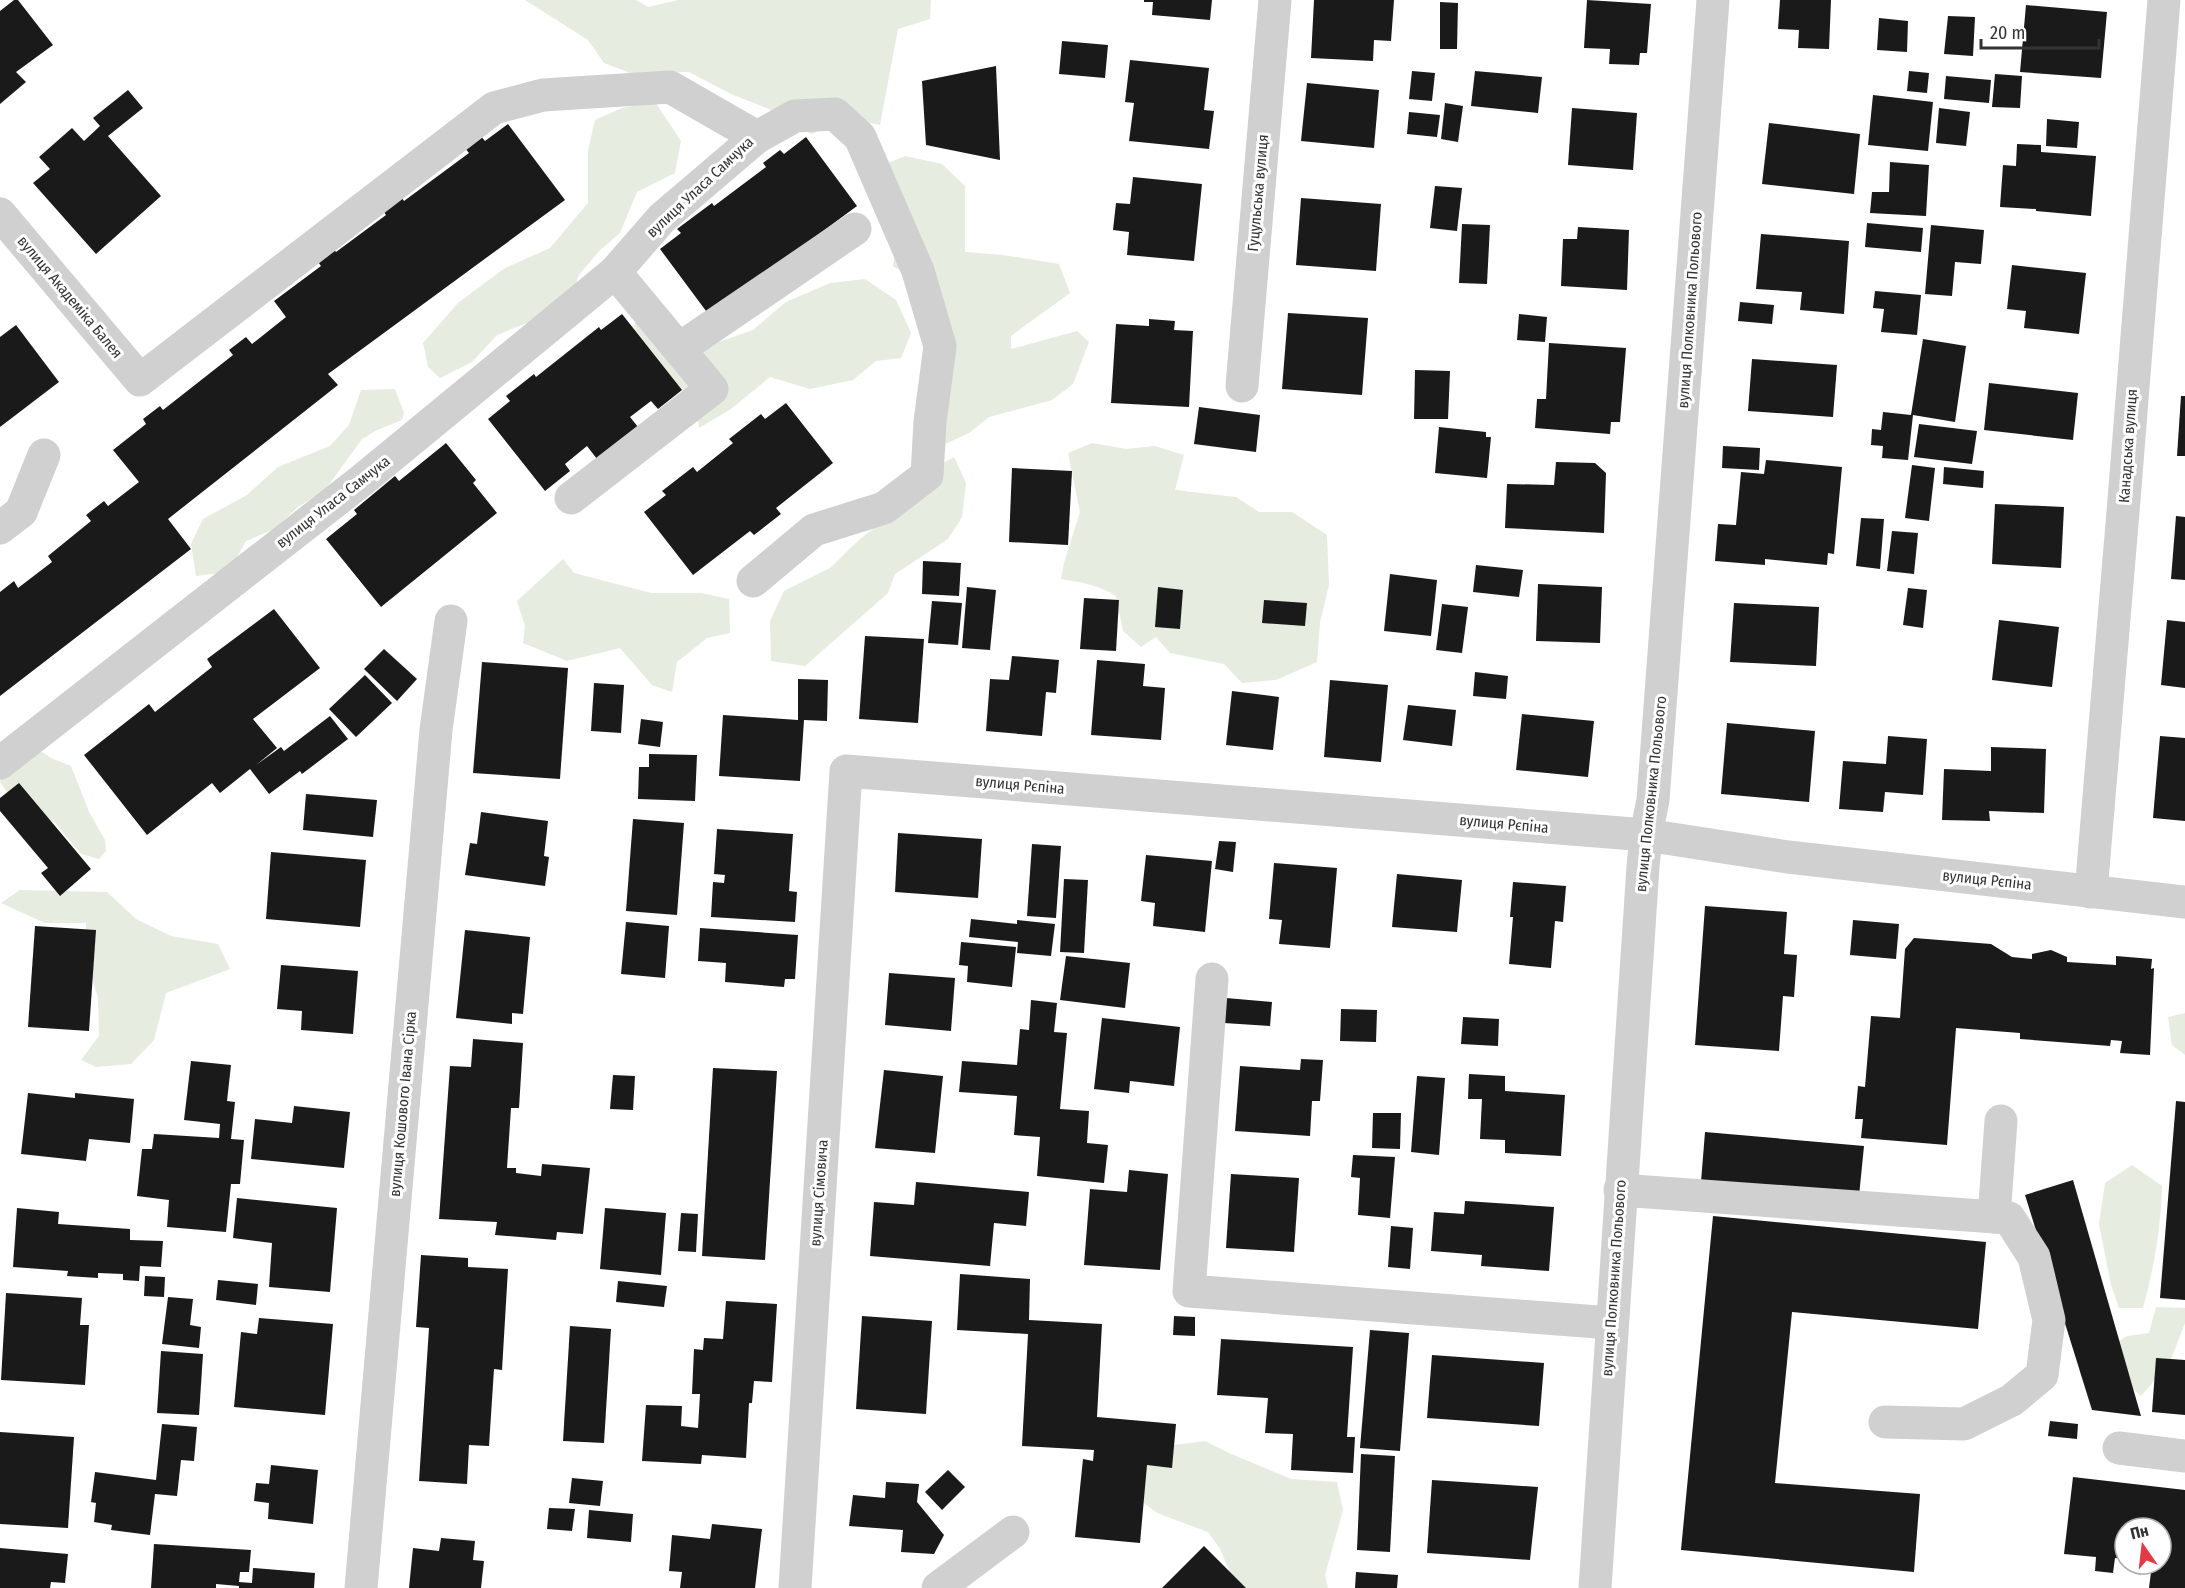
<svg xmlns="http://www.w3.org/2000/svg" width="2185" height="1588" font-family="'Fira Sans Condensed',sans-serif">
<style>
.green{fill:#e6ecdf}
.building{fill:#1a1a1a}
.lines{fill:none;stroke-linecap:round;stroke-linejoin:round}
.minor{stroke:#d0d0d0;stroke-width:33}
.labels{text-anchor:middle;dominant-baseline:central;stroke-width:6;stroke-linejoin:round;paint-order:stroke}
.street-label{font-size:15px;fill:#333;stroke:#fff}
</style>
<rect width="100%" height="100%" fill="#fff"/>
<g class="green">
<path d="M525,0h111l12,7 30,-7h253l-1,19 -32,10 -18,96 -33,-7 -35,16 -30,-13 -13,-12 -38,-15 -42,-22 -59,1 -26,-10 -16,-23z"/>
<path d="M655,102l26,39 -6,32 -38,19 -17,41 -21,18 -20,24 -8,22 -44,26 -30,12 -25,27 -32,16 -12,-11 -5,-24 35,-40 47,-35 45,-20 38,-45v-52l7,-31 27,-12z"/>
<path d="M905,156l37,8 23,22v66l38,3 56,9 11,29 -59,43v13l66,-18 12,11 -16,42 -21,16 -63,17 -20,16 -24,11 -5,-55 -27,-110 -20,-13 4,-29 -18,-70z"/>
<path d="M865,279l31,21 15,33 -10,25 -25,3 -23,19 -43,9 -40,-12 -39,32 -32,19 -3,-24 -33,-32 -29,-22 1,-32 81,25 37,-13 33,-28 44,-19z"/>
<path d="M395,389l9,24 -2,7 -25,10 -15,9 -37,51 -27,17 -24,22 -28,12 -17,31 -33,4 -5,-32 12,-25 44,-24 31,-28 52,-21 19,-21 12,-35z"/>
<path d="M1092,443l34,6 29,-3 29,9 -9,35 61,7 23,15h33l35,23 2,50 -9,37 -3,40 -41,18 -34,3 -18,-19 -54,-11 -14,-16 -15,10 -18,-16 -7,-35c-17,-11 -35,-14 -55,-17l3,-16 16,-51 -12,-59z"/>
<path d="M954,457l12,26 -4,34 -14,22 -53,35 -7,19 -83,73 -34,-5 -1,-40 14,-30 46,-23 29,-28 49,-38 18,-30z"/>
<path d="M563,559l11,14 77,20h50l28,6 1,34 -23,5 -30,24 -5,30 -20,-7 -32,-37 -53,13 -44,-18 2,-17 -8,-25z"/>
<path d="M20,748l22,4 9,6 20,8 18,46 16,28 1,11 -7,8 -18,-5 -26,-31 -43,-24 -12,-17 11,-30z"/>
<path d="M20,890l87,2 29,27 35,17 47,8 12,25 -64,24 -12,47 -23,24 -35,3 -15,-7 18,-24 -1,-38 -12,-40v-35h-41l-44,-20z"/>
<path d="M2185,1013v42l-13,-10 -4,-28z"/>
<path d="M2132,1165l30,21c-1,41 -8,82 -19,122h-24l-8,-23 -12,-61 6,-41z"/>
<path d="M2156,1307l29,1v15l-16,41 -28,32 -19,-17 -12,-32 17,-11 22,-3z"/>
<path d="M1205,1441l24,12 62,26 46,3 6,28 -18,65 3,13h-86l-6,-2 -16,-37 -12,-17 -51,-19 -13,-10 -6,-40 12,-15z"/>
</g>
<g class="building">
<path d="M14,0h4l35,45 -37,27 10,10 -26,22v-93z"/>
<path d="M1144,0h68l-2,20 -58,-5 1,-13h-9z"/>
<path d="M1314,0h80l-3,41 -17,-1 -1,21 -62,-3z"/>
<path d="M1587,0l64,4 -4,49h-7l-1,12 -30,-1 1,-15 -26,-1z"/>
<path d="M1780,0h51l-2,49 -31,-1 1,-18 -21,-1z"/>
<path d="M1440,2l18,1 -1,46h-17z"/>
<path d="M2026,5l81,7 -6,66 -81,-6z"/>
<path d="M1948,16l27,1 -2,39 -29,-2z"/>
<path d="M1879,18l29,3 -1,31 -30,-2z"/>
<path d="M1062,41l46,4 -3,33 -46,-4z"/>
<path d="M1130,60l79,8 -5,42 10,1 -5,38 -80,-8 5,-38 -9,-1z"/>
<path d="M996,66l4,94 -74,-15 -4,-64z"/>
<path d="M1412,71l23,2 -3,28 -23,-2z"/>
<path d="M1475,71l67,6 -4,36 -67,-7z"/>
<path d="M1909,71l20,2 -2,20 -20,-2z"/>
<path d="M1995,74l27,2 -2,32 -28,-1z"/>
<path d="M1946,76l45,4 -2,23 -45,-4z"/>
<path d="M1307,83l72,7 -5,58 -73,-7z"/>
<path d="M128,90l15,18 -35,28 53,60 -65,58 -63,-71 17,-14 -11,-12 33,-29 12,13 16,-15 -7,-8z"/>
<path d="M1873,95l60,7 -5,49 -60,-6z"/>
<path d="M1445,103l18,3 -5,36 -17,-3z"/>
<path d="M1572,108l65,5 -4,57 -65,-5z"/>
<path d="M1939,108l31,4 -4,34 -30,-3z"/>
<path d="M1409,112l31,3 -3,22 -30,-3z"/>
<path d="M2047,119l32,3 -2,26 -31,-2z"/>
<path d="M1769,123l91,11 -6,60 -92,-10z"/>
<path d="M508,124l57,76 -237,174 10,11 -170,134 23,30 -191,147v-104l14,-11 4,7 34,-26 -4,-6 43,-35 -5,-6 18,-14 4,5 31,-24 -26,-32 33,-26 -3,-5 17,-13 3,4 70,-55 -4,-5 17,-13 6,7 34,-27 -12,-16 47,-35 -5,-7 16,-12 4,5 50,-37 -5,-7 19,-13 4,6 65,-48 -6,-7 16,-12 6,7z"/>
<path d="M806,137l51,69 -148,109 -49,-66 21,-16 -4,-4 35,-26 2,3 52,-39 -3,-4 17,-13 4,4z"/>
<path d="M2017,144l24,1v7l55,4 -5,60 -55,-5v-2l-36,-2 3,-42 13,1z"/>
<path d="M1890,162l39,3 -3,51 -56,-3 2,-21h17z"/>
<path d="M1133,177l69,7 -8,77 -67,-6 2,-23 -16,-2 3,-27 14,1z"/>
<path d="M1435,186l27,2 -5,43 -27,-3z"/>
<path d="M1301,198l80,6 -5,67 -80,-6z"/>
<path d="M1867,223l56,5 -2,24 -56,-5z"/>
<path d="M1462,224l28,1 -3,59 -28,-1z"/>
<path d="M1931,225l53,5 -3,34 -26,-2 -3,34 -27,-2z"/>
<path d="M1578,227l51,3 -2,60 -66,-4 2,-47h14z"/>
<path d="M1761,234l88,7 -5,73 -44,-4 2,-18 -46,-3z"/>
<path d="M2012,265l74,8 -7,61 -55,-6 2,-17 -19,-2z"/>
<path d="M1875,291l46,4 -4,40 -36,-3 3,-23 -11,-1z"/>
<path d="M1740,302l34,3 -2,19 -34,-3z"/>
<path d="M1288,313l80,5 -6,77 -80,-6z"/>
<path d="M622,314l60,76 -24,19 -7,-8 -21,16 8,10 -41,32 -10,-13 -22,18 5,7 -25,20 -57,-72 22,-18 -4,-5 28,-22 2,3 63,-50 2,3z"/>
<path d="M1519,314l28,3 -2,25 -28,-2z"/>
<path d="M1149,319l26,2 -1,9 19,1 -4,76 -78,-4 5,-79 33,2z"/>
<path d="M16,325l43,57 -59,45v-90z"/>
<path d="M1923,339l43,7 -11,76 -42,-7 -5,45 -26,-2 1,-12 -12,-1 1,-16 9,1 2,-18 28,3z"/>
<path d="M1549,343l77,5 -6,74h-9l-1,12 -75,-6 2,-29h9z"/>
<path d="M1752,359l85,6 -4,52 -85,-6z"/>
<path d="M1415,370l35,1 -2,48h-34z"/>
<path d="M1989,383l89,10 -5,47 -89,-10z"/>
<path d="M2181,396h4v60h-8z"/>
<path d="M786,403l47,60 -57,45 5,6 -27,21 -4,-4 -57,44 -49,-63 22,-17 -4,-4 31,-24 4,5 36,-29 -4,-4 32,-25 4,5z"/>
<path d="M1199,407l61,8 -4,37 -62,-8z"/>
<path d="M1919,424l58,7 -5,33 -58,-7z"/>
<path d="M1439,427l47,5v5h5l-4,41 -52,-5z"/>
<path d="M446,443l30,37 -3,3 24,30 -116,94 -55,-68 31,-25 -3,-4 41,-34 4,5z"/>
<path d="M1723,446l37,2 -1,22 -37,-2z"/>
<path d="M1766,460l76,7 -8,87 -6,-1 -1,12 -62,-6v6l-50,-4 3,-37 18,1 5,-53 23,2z"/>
<path d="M1556,462l39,1 11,10 -2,60 -99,-5 2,-44 47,1z"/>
<path d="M1912,465l23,3 -6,53 -24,-3z"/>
<path d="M1944,467l40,4 -1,17 -40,-4z"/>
<path d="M1012,468l60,3 -4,74 -59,-3z"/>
<path d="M1995,504l69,3 -3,61 -69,-4z"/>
<path d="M2176,516l9,1v63l-14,-1z"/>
<path d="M1861,518l23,1 -4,50 -24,-3z"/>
<path d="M1892,531l26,2 -4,41 -27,-3z"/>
<path d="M923,561l38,2 -2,33 -37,-2z"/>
<path d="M1476,565l47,5 -4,27 -46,-5z"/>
<path d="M1390,574l47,6 -6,56 -47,-5z"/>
<path d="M1538,584l64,3 -2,56 -64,-2z"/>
<path d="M967,587l29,3 -6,60 -28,-2z"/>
<path d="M1158,587l25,3 -3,39 -25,-2z"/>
<path d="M1908,588l19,2 -4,38 -20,-3z"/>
<path d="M1084,598l35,2 -3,51 -36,-2z"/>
<path d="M1264,600l43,3 -2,23 -43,-3z"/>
<path d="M932,601l30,2 -4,42 -30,-2z"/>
<path d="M1734,603l85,4 -3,59 -86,-4z"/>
<path d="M1442,604l26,3 -6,46 -26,-3z"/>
<path d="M274,609l46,59 -67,51 24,29 -21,17 25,-18 3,4 46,-35 18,23 -46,35 -2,-3 -31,23 -19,-25 -30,24 -8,-10 -65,52 -63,-80 65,-51 6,8 57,-45 -5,-8z"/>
<path d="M1999,620l60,7 -7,60 -60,-7z"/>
<path d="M2167,620l18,2v66l-24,-3z"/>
<path d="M865,636l59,3 -6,84 -59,-4z"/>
<path d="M384,649l33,30 -20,22 -33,-32z"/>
<path d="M1012,656l47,4 -3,33 -10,-1 -4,44 -56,-5 4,-52 19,1z"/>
<path d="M1097,660l48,4 -2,22 22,2 -4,52 -70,-5z"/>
<path d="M482,662l86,6 -8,111 -87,-6z"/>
<path d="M1475,672l33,4 -2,23 -33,-3z"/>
<path d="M365,675l27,28 -36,34 -27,-28z"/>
<path d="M798,679l30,1 -1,41 -23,-1 -4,61 -81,-5 4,-61 75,5z"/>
<path d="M1330,680l58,5 -7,77 -57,-5z"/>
<path d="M594,683l30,2 -3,48 -30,-2z"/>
<path d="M1232,691l47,6 -6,53 -47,-5z"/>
<path d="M1408,705l48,5 -4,36 -49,-6z"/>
<path d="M1522,714l72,7 -6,56 -72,-7z"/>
<path d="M641,719l22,3 -3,25 -22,-3z"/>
<path d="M1727,723l88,8 -6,71 -88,-8z"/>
<path d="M1888,736l39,3 -4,56 -38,-3 -2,20 -44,-3 4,-48 43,3z"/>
<path d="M2160,736l25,2v83l-32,-3z"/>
<path d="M1991,747l55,2 -2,64 -55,-2 1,10 -48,-1 2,-51 47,2z"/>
<path d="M649,754l48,1 -2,46 -57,-2 1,-32h10z"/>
<path d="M19,783l72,86 -31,27 -19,-23 7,-5 -48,-57v-13z"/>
<path d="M306,794l71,6 -4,37 -70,-7z"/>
<path d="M481,812l67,9 -4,35 5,1 -4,29 -80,-11 5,-32 7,1z"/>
<path d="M633,819l51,4 -7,92 -51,-4z"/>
<path d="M717,829l76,5 -4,57 8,1 -2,30 -84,-5 2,-35 11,1 1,-8 -11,-1z"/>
<path d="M898,833l84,6 -4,59 -83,-6z"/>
<path d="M1219,841l17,1 -3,30 -18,-3z"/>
<path d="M1032,844l29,2 -5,72 -29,-2z"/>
<path d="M271,852l95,8 -6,67 -94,-8z"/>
<path d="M1146,855l66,6 -7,71 -52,-6 2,-23 -14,-2z"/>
<path d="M1274,863l63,5 -7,80 -51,-4 3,-24 -13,-1z"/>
<path d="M1397,874l65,6 -5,52 -65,-5z"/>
<path d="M1064,879l24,1 -4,73 -24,-1z"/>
<path d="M1513,882l53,4 -3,36 -8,-1 -4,47 -42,-4 4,-47h-3z"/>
<path d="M1705,906l82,6 -3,42 13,1 -3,42 -11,-1 -4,55 -84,-6z"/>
<path d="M971,919l46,5v-4l38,4 -4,32 -34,-3 1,-11 -49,-5z"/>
<path d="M1853,920l46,4 -3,35 -46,-4z"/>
<path d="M626,922l43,4 -4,52 -44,-4z"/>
<path d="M35,926l61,4 -7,101 -61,-4z"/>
<path d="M700,928l98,7 -3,44h-10l-1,8 -59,-5 1,-19 -28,-2z"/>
<path d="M465,930l65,7 -7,77 -11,-1v11l-56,-6z"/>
<path d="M1914,938l77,6 21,13 20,2v-5l19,-4 16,7v5l49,3v-9l36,3 -1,10 3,-1 -4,87 -30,-2 2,-12 -11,-1 -1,6 -90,-7v-6l-64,-5 -9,117 -86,-7 2,-19h-8l3,-33 7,1 6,-71 29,2 5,-69z"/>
<path d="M961,942l55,5 -4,40 -45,-5 1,-16 -9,-1z"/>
<path d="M1066,956l64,7 -5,45 -65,-8z"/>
<path d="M281,965l77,6 -5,63 -52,-4 1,-19 -25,-2z"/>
<path d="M889,973l66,5 -4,53 -66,-6z"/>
<path d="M1226,998l46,4 -2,24 -46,-3z"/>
<path d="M1031,1000l26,3 -3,29 13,1 -7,76 29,2 -2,32 21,2 -4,38 -67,-7 3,-39 -26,-2 3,-39 -58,-4 3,-31 55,4 3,-36 9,1z"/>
<path d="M1341,1009l36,1 -1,32 -36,-1z"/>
<path d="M1463,1017l36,2 -1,27 -37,-2z"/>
<path d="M1102,1018l78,9 -6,59 -44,-5 -1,12 -35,-4z"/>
<path d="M473,1039l50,4 -4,65h-8l-4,60h9v5l25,3 1,-12 48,4 -7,66 -26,-2 -1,8 -61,-5 2,-13 -58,-3 11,-153 21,1z"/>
<path d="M1301,1059l22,1 -3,41h-8l-2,35 -75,-5 5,-65 60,4z"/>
<path d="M191,1061l40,4 -4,36 8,1 -4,37 13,1 -4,44h-9l-5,48 -59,-5 2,-27 -32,-4 5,-47h10l2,-15 65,4 1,-14 -36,-4z"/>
<path d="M713,1068l64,3 -12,189 -63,-4z"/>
<path d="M884,1070l59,6 -8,77 -60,-5z"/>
<path d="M1469,1074l36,2v15l60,4 -4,61 -56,-3v-13l-25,-1 2,-40h-14z"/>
<path d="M613,1075l22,1 -2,34 -23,-1z"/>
<path d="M1417,1076l28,2 -6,77 -28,-3z"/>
<path d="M28,1093l47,5v-5l59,6 -4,44 -41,-4 -3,22 -65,-7z"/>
<path d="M2176,1101l9,1v198l-25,-2z"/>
<path d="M294,1106l56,6 -6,56 -93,-9 4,-40 37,4z"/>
<path d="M1373,1113h28l-1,36 -28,-1z"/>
<path d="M1705,1132l159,14 -5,50 -158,-14z"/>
<path d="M1353,1155l42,2 -5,61 -32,-3 2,-37 -9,-1z"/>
<path d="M1129,1170l39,4 -8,96 -76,-5 6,-76 37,3z"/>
<path d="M1231,1174l68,4 -5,74 -68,-4z"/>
<path d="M2073,1180l68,236 -49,-6 -67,-215z"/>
<path d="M916,1182l113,10 -3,34 -32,-3 -4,43 -120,-10 4,-54 40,3z"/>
<path d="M237,1198l100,10 -7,84 -61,-5 3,-44 -39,-5z"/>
<path d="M1465,1201l89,6 -5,64 -68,-5 1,-11 -51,-4 3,-39 30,2z"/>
<path d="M17,1208l42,4 -1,12 72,5v11l33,1 -2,26 -21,-1 -1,15 -16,-1v-6l-25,-1v5l-31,-2 1,-5 -55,-4z"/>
<path d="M605,1208l61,5 -5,62 -61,-6z"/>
<path d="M681,1213l17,1 -2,38 -18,-1z"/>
<path d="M1713,1216l273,26 -8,87 -186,-17 -17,171 145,11 -6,78 -233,-22z"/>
<path d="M1391,1226l22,2 -3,41 -22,-2z"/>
<path d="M421,1255l47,3v9l40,2 -6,101 -8,-1 -5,77 -20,-1 -2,39 -48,-3 10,-153 -13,-1z"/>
<path d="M960,1274l70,5 -1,41 73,4 -5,93 79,7 -4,44 -25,-3 -7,78 -65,-6 8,-78 10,2 1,-11 -72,-4 6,-112 -71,-4z"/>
<path d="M145,1276l20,1 -1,20 -20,-1z"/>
<path d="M218,1280l40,4 -2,21 -40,-5z"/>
<path d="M618,1281l49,5 -3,21 -48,-5z"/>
<path d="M6,1293l76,5 -2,27h9l-4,60 -84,-5z"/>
<path d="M168,1297l25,2 -3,26 11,2 -2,21 -37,-4z"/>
<path d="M726,1301l51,3 -5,78 -18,-1 -2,22h-3l-3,55 -44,-3 -1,9 -59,-3 4,-56 36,1 -1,20 17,2 2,-34h-8l2,-45 9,1 1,-12 19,1z"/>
<path d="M862,1316l70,5 -6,93 -70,-5z"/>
<path d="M1174,1316l21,1v19l-22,-1z"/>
<path d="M259,1318l74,6 -8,91 -91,-8 7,-75 16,2z"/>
<path d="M570,1326l41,3 -7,114 -41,-2z"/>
<path d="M1370,1330l39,3 -9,118 -40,-3z"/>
<path d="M1221,1339l132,8 -6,90h8l-2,36 -62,-3 2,-36 -28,-1 3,-35 -51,-3z"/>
<path d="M161,1351l42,3 -4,61 -42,-2z"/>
<path d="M1432,1355l112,8 -5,63 -112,-8z"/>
<path d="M2156,1358l29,2v55l-33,-3z"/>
<path d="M2050,1421l28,3 -1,15 -29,-3z"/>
<path d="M162,1424l35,3 -3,34 -13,-1 -4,36 -22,-2 -5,41 -39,-5 1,-5 -18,-3 2,-19 -5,-1 4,-30 61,8z"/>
<path d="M0,1432l74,5 -6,91 -68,-4z"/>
<path d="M1361,1454l34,2 -5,96 -33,-2z"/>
<path d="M271,1465l47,5 -5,54 -45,-5 1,-16 -15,-2 2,-18 13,1z"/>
<path d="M948,1470l17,17 -23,23 -17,-18z"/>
<path d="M2073,1477l112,13v98h-36l3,-24h9v-36h-36v31l-10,-1 -2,15 -18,-2 1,-14 -32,-3z"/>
<path d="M572,1478l31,3 -3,25 -31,-3z"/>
<path d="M1432,1480l106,7 -8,73 -103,-7z"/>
<path d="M886,1482l33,2 -2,18 27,33 -10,19 -33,-2 2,-22 -54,-4 4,-31 32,3z"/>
<path d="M549,1508l26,1 -3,22 -25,-2z"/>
<path d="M589,1510l44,4 -2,28 -44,-4z"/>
<path d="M712,1524l50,5 -7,59h-75l2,-16 -13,-1 3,-36 38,4z"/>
<path d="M441,1538l34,3 -2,19 11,1 -3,27h-72l4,-40 26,3z"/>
<path d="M154,1544l97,6 -2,22h-9l-1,10 13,1 1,-15 62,5 -1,15h-75v-2l-23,-2v4h-65z"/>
<path d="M1204,1546l42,42h-84z"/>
<path d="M0,1548l68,6 -3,29 -14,-1 -1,6h-50z"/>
<path d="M1356,1572l42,3 -1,13h-42z"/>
</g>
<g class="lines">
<g class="minor">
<path d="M0,214l140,166 354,-272 49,-13 127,-8 87,50 -95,81 -47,54 -254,209 -361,282"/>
<path d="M679,349l176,-120"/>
<path d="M1242,386l33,-386"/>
<path d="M571,498l141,-109 -97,-117"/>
<path d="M0,528l21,-16 23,-57"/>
<path d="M753,581l61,-51 70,-22 43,-33 3,-53 10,-76 -22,-75 -58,-134 -25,-23 -40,2 -38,21"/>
<path d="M2091,892c27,-297 48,-595 73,-892"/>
<path d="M1212,979l-23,312 422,32"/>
<path d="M1620,1190l389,28 25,39 15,63 -7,55 -30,25 -48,24 -79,-2"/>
<path d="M1994,1217l7,-96"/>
<path d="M2119,1448l66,8"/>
<path d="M361,1588l75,-858 15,-109"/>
<path d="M795,1588l51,-817 800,64 142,22 397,45"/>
<path d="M938,1588l75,-56"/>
<path d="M1595,1588l48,-721 3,-32 7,-35 60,-800"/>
</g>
</g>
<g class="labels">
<g class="street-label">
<text transform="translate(700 187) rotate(-43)">вулиця Уласа Самчука</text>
<text transform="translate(1258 193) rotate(-85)">Гуцульська вулиця</text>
<text transform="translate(70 297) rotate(50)">вулиця Академіка Балея</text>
<text transform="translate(1690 310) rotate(-86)">вулиця Полковника Польового</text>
<text transform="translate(2128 446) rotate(-86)">Канадська вулиця</text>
<text transform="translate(333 502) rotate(-38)">вулиця Уласа Самчука</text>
<text transform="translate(1020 785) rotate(5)">вулиця Рєпіна</text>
<text transform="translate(1651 794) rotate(-84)">вулиця Полковника Польового</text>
<text transform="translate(1504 824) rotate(5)">вулиця Рєпіна</text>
<text transform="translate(1987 880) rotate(6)">вулиця Рєпіна</text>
<text transform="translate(403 1104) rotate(-85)">вулиця Кошового Івана Сірка</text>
<text transform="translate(819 1193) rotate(-86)">вулиця Сімовича</text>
<text transform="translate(1614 1278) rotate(-86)">вулиця Полковника Польового</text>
</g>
</g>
<g transform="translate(2143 1546) rotate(346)"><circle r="28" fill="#ffffff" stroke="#adadad" stroke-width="1.5"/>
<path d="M0-4.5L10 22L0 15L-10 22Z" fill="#e63946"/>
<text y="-9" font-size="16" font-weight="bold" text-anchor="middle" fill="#333333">Пн</text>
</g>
<path d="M1981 39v9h118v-9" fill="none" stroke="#333333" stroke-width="3"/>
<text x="1990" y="39" font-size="18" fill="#333333" stroke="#ffffff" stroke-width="4.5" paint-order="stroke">20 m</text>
</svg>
